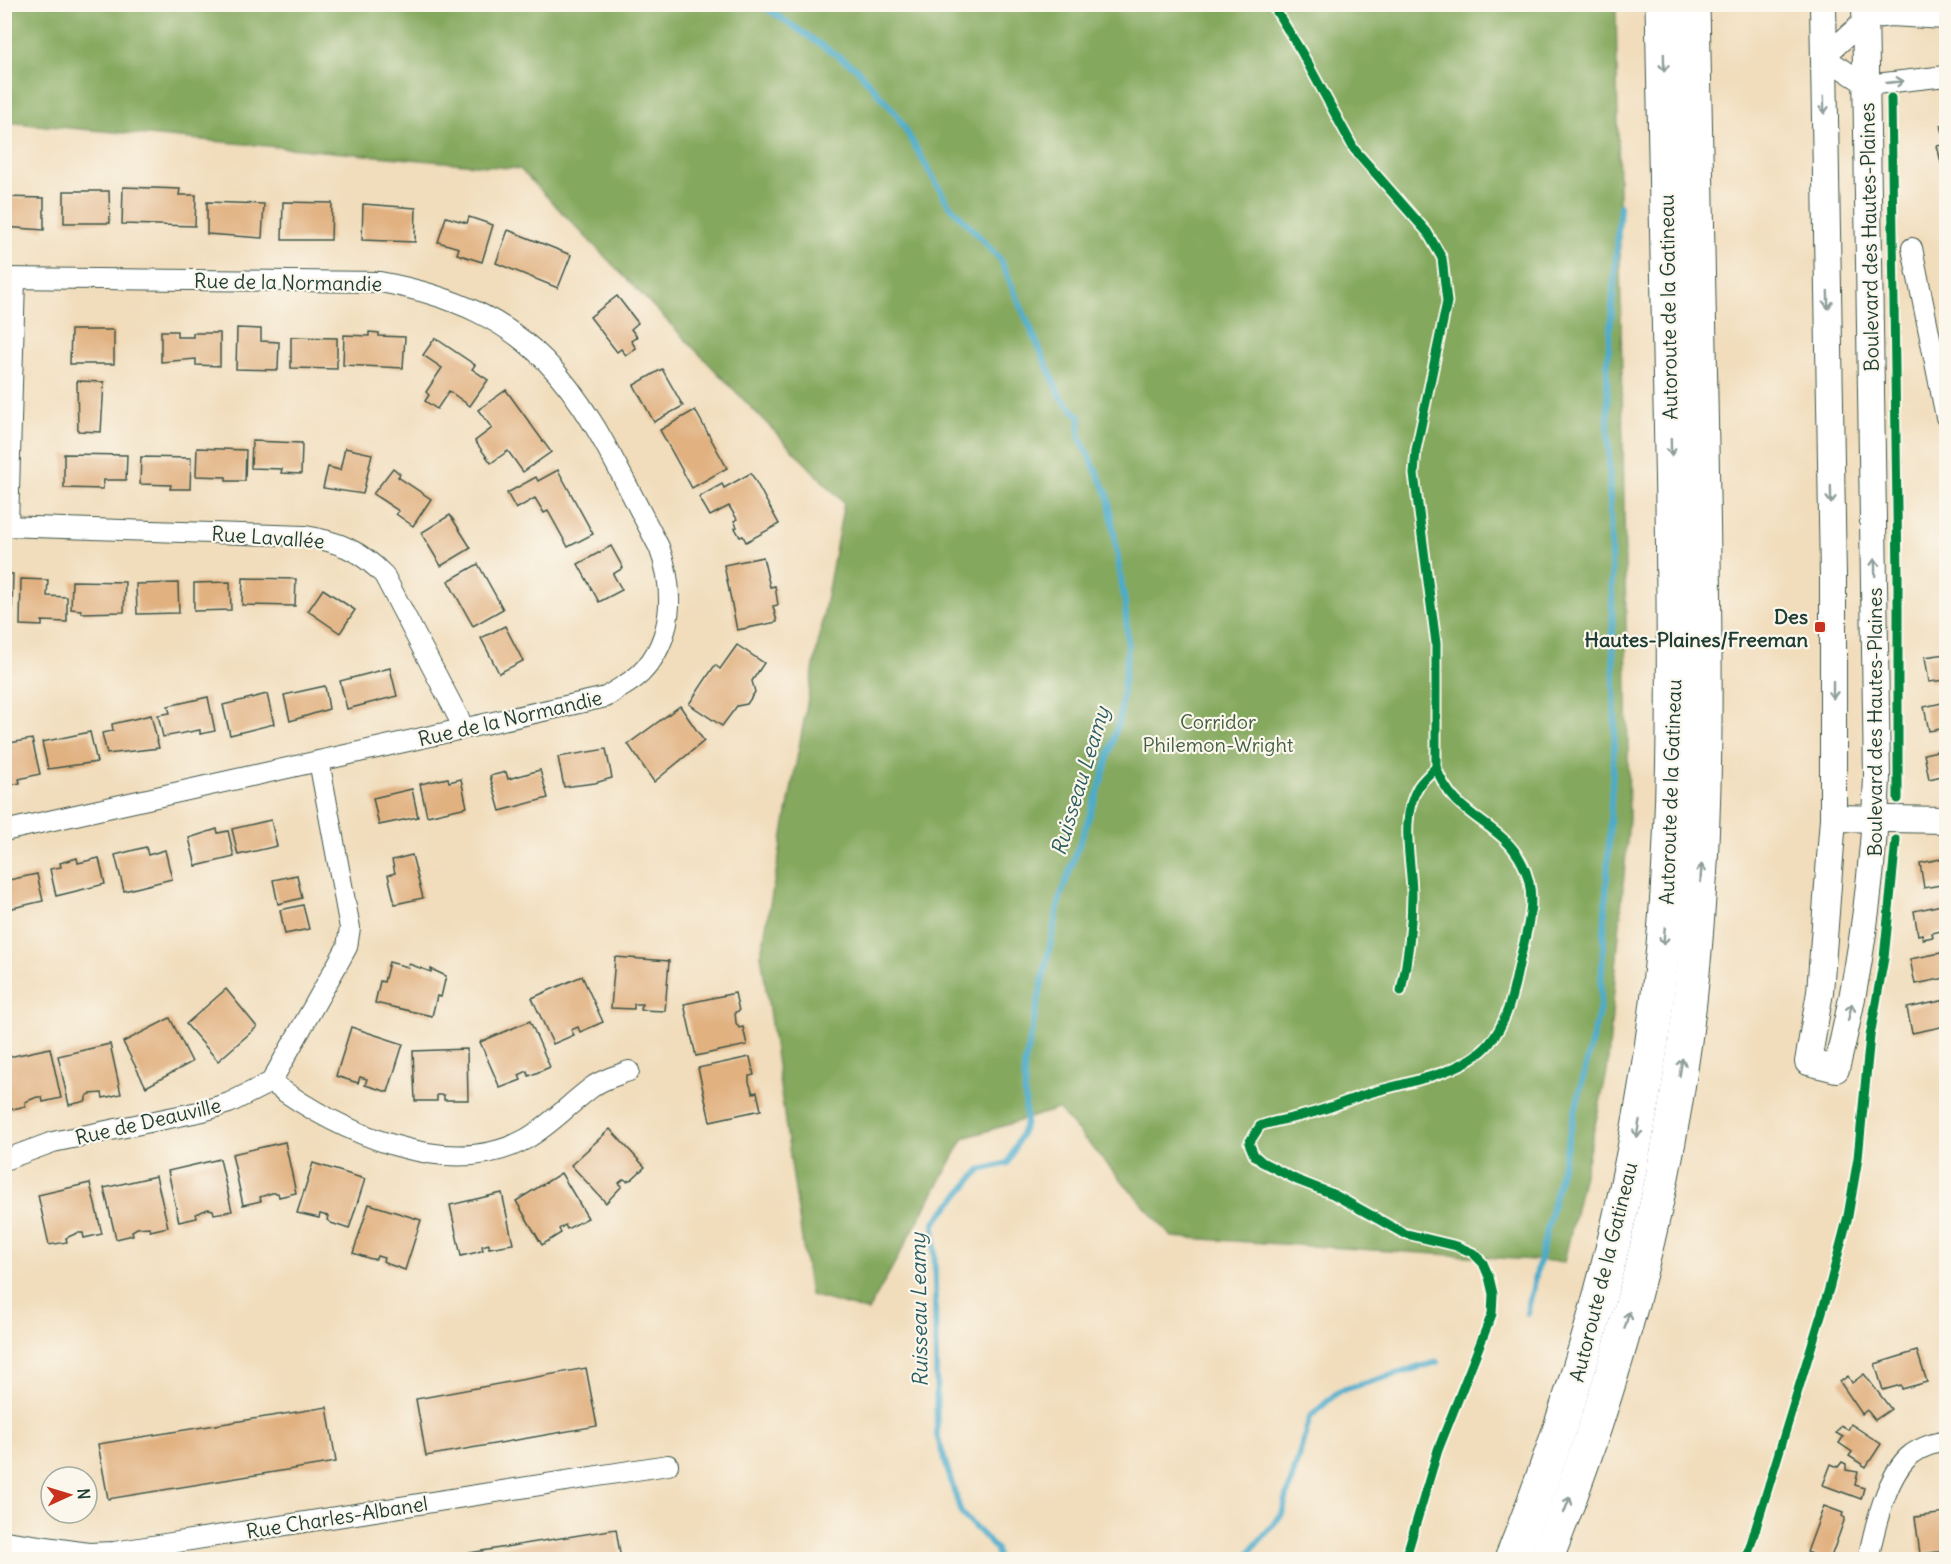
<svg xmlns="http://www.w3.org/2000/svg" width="1951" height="1564" font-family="Delius,sans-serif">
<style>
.forest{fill:#84a85d;stroke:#527248;stroke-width:1.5}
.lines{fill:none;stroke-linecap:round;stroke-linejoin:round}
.stream{stroke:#4caccb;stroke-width:6}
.building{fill:#e1b180}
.minor-casing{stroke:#3e5548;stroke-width:22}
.tertiary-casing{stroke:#3e5548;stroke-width:28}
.motorway-casing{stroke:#3e5548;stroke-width:35}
.minor{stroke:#fff;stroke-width:20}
.tertiary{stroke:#fff;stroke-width:26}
.motorway{stroke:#fff;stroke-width:33}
.cycleway-casing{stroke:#fbf7ec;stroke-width:13}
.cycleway{stroke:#00873e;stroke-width:9}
.oneway{stroke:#8f9e9a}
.poi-dot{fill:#c8321e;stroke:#fbf7ec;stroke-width:2}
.labels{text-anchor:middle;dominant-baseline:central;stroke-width:4.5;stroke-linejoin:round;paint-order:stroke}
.street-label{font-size:20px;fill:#1f3d34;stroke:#fbf7ec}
.poi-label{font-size:20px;font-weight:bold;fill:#1f3d34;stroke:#fbf7ec;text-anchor:end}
.park-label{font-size:20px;fill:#415e41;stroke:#fbf7ec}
.water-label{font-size:21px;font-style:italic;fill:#2c5e61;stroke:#fbf7ec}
</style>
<rect width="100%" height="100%" fill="#fbf7ec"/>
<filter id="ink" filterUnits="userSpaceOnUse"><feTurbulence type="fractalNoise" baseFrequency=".0167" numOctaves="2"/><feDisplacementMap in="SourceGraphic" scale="12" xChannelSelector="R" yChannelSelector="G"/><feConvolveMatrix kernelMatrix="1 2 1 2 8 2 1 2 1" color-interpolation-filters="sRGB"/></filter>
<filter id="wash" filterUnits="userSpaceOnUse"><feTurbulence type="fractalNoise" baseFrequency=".008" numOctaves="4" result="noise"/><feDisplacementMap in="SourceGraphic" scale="24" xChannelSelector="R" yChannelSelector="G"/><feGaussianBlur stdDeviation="1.35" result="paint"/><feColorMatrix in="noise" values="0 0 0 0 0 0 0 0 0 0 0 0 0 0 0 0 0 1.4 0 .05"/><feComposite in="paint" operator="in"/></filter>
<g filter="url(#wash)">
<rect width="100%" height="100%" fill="#f1ddbc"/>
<path class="forest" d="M4,5h1612l13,813 -22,254 -43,190 -392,-25 -114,-128 -94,29 -96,173 -58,-16 -49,-341 83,-451 -324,-334 -515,-47z"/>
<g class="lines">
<g class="stream">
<path d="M760,4l96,64 41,47 50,87 53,57 61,139 19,19 -1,19 29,59 17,109 3,42 -8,70 -21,73 -39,109 -36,170 2,55 -18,40 -28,7 -46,53 3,212 24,78 35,36 2,11"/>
<path d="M1527,1313l73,-306 15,-278 -8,-359 13,-164"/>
<path d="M1243,1560l39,-46 28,-97 29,-26 98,-29"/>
</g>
</g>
<g id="blocks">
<g class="building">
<path d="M1946,124v41l-4,1 -5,-20 9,-2 -5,-18z"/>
<path d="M123,187l57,2 -1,6h17l-1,31 -73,-2z"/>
<path d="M64,191h45l1,32h-46z"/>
<path d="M4,197l40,1v32l-40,-3z"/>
<path d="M207,202l57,2 -2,34 -55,-4z"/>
<path d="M283,202l49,1 -1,37h-49z"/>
<path d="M363,204l53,4 -1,34 -53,-2z"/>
<path d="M446,217l21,6 2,-6 24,8 -11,37 -25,-8 2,-6 -21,-6z"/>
<path d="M508,230l63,25 -13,33 -62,-25z"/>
<path d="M617,296l21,27 -7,6 6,8 -6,4 5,7 -10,7 -5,-6 -4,3 -27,-35z"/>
<path d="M237,328l24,1v12l18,1 -1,28 -42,-1z"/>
<path d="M71,330h43v34h-44z"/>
<path d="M161,331h16v6h16v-4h27v33l-24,-1v-6l-35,3z"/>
<path d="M369,332l10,1v3l26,1 -2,31 -60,-3 1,-30 25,1z"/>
<path d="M291,337l46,1v31l-46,-1z"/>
<path d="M435,338l40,27 -3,4 16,11 -18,26 -21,-15 -12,18 -12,-8 4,-6 -3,-3 16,-24 -19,-13z"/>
<path d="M662,369l21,37 -29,16 -20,-37z"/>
<path d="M77,381l27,1 -3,50 -23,-1z"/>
<path d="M506,390l45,62 -28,20 -15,-21 -17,12 -16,-22 17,-13 -14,-18z"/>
<path d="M695,410l32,58 -35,20 -32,-58z"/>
<path d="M252,441l50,2 -1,31 -20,-1 1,-4 -31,-1z"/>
<path d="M197,448l49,2 -1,31h-19v-4l-30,-1z"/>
<path d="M345,448l27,6 -9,40 -40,-6 5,-21 12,3z"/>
<path d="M64,454l63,1 -1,25h-22l-1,9 -39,-1z"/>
<path d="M141,457l50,1 -1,31h-20l1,-4 -31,-1z"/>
<path d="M393,468l7,6 -2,3 33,22 -18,27 -17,-12 3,-3 -26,-17z"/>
<path d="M558,470l35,64 -25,13 -20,-36 -4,2 -9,-15 -19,11 -9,-16 29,-16 2,4z"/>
<path d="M751,473l28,51 -33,18 -3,-6 -3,1 -5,-9 2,-1 -3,-6 3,-2 -8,-13 -19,10 -11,-19 23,-13 2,4z"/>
<path d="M450,515l21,33 -30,18 -20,-33z"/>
<path d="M611,546l12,22 -10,6 9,16 -23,12 -21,-38z"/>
<path d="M763,557l7,30 5,-1 3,19 -5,1 4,16 -40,8 -13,-65z"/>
<path d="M478,564l25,45 -30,17 -25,-45z"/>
<path d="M4,574h9l-1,35 -8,-1z"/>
<path d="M243,578l53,1 -1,27 -53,-1z"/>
<path d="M21,579l27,1 -1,16 20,1v25l-25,-1v5l-22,-1z"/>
<path d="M72,581l53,1 -1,30 -43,1v-3l-10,-1z"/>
<path d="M230,582l1,28 -37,1v-28z"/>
<path d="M178,583l1,30 -42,1 -1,-30z"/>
<path d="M323,589l32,21 -15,23 -32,-22z"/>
<path d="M505,626l18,35 -24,12 -18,-35z"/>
<path d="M737,645l27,18 -12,18 3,11 -8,12 -10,2 -15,20 -33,-22 26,-39 5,4z"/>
<path d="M1946,654v26l-17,2 -4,-25z"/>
<path d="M390,668l7,28 -50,13 -7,-28z"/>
<path d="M325,686l4,23 -39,12 -6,-26z"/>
<path d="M267,694l7,30 -44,11 -7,-30z"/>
<path d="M208,697l7,34 -15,3v-4l-37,7 -5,-22 12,-2 -2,-7z"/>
<path d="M1946,702v26l-17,3 -5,-24z"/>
<path d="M680,706l24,35 -50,41 -26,-38z"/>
<path d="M151,715l8,33 -52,6 -5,-21 11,-2 -1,-7z"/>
<path d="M90,732l7,30 -49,7 -6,-27z"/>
<path d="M32,739l8,35 -21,5 1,4 -16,3v-42z"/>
<path d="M606,749l6,29 -17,5 -31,4 -6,-30z"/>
<path d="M1946,749v26l-17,4 -5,-25z"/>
<path d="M540,770l8,28 -48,13 -10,-35 16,-4 2,7z"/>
<path d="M448,778l1,4 12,-3 6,28 -40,9 -7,-32z"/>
<path d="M412,789l6,28 -39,8 -6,-27z"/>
<path d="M271,820l6,26 -39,9 -6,-26z"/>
<path d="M217,829l1,4 10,-2 6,26 -38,9 -7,-28z"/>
<path d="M146,847l2,8 17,-5 7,29 -48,12 -9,-36z"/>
<path d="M412,855l11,43 -28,6 -7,-29 7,-2 -3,-13z"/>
<path d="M77,858l1,5 21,-5 6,26 -49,12 -6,-27 11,-2 -1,-4z"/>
<path d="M1946,858v26l-22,4 -4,-25z"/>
<path d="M37,874l6,27 -39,9v-29z"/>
<path d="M297,875l5,23 -24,6 -5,-24z"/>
<path d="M1946,904v26l-14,3 1,4 -10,2 -1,-5 -4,1 -4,-24z"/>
<path d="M303,905l6,24 -24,5 -5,-24z"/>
<path d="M1946,952v26l-31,6 -5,-25z"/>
<path d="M615,957l54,4 -4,50 -24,-1 1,-6h-8v5l-23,-1z"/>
<path d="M389,962l19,5 1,-3 22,8v-3l15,7 -5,21 -4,-1 -5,20 -57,-13 5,-22 4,1z"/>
<path d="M582,976l21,46 -23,10 -2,-5 -7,3 3,5 -21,9 -21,-46z"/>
<path d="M226,989l31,38 -39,34 -32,-37z"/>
<path d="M735,993l4,18 -4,1 1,11 3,5 4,-1 4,18 -51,11 -12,-52z"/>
<path d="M1946,1000v26l-34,7 -5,-25z"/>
<path d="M170,1018l22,44 -46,25 -23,-45z"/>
<path d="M530,1021l20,46 -21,9 -2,-5 -8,4 2,5 -21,8 -20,-46z"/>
<path d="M351,1027l52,17 -15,48 -23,-7 2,-6 -7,-2 -2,6 -22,-7z"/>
<path d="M110,1044l11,50 -18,4 -1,-5 -12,1 -4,3v4l-17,4 -11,-49z"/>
<path d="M50,1048l11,50 -18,4 -1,-5h-5l-12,5 1,4 -18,4 -4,-17v-35z"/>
<path d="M467,1049l1,51h-24v-5h-7v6h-22l-2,-50z"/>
<path d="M750,1057l4,18 -5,1v6l4,11 4,-1 4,18 -51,11 -12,-53z"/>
<path d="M610,1129l35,38 -13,12 -5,2 -3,-2 -5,4 3,3 -16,17 -35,-38z"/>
<path d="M285,1142l11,51 -17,4 -1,-4h-6l-12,4 1,4 -18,4 -11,-51z"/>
<path d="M220,1159l12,52 -18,3 -1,-4 -5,-1 -12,5 1,4 -18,4 -11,-51z"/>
<path d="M313,1163l52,16 -16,50 -18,-6 -4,-3 1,-4 -8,-2 -1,4 -22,-5z"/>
<path d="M561,1173l27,45 -21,11 -2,-4 -6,4 2,4 -19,12 -26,-44z"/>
<path d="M156,1176l12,51 -18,4 -1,-4 -12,1 -5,3 1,4 -17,4 -12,-51z"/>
<path d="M90,1183l12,51 -18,4 -1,-5h-6l-11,5 1,4 -18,3 -11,-50z"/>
<path d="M502,1193l11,51 -24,4v-4l-7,2 1,4 -5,2 -17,4 -11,-51z"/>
<path d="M369,1204l52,16 -16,50 -17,-6 -5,-3 1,-3 -7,-2 -1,3h-5l-18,-6z"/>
<path d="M1917,1351l10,31 -25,7 -1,-4 -18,5 -8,-26z"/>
<path d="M586,1368l11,58 -171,30 -10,-57z"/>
<path d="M1864,1374l27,35 -16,11 -8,-10 -5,4 -22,-32 8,-6 4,7z"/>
<path d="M327,1407l9,55 -228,37 -10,-55z"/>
<path d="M1851,1424l30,20 -15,23 -17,-11 3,-4 -13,-9 4,-6 -7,-4 5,-7 7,4z"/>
<path d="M1842,1462l4,2v6l12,2 -3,13 9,3 -3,11 -38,-14 8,-21 7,3z"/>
<path d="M1824,1506l19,7 -1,3 3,2 -14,39 -3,-1 -2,3 -19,-7z"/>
<path d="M1946,1513v38l-26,3 -5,-37z"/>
<path d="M616,1529l5,31h-182v-2z"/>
</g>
</g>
</g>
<g filter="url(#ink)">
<use href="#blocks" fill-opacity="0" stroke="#3e5548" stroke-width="1.5"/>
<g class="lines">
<g class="minor-casing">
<g id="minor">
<path d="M1946,19l-56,-3 -24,3 -42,38 43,28 79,-9"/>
<path d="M1912,248l34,169"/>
<path d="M4,278l376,4c175,32 204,123 279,265 16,42 15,92 -18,126 -10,10 -24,16 -35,24l-602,134"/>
<path d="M4,526l300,10c33,5 56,14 80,39l80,153"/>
<path d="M8,526l7,-247"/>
<path d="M271,1082c65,48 176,101 255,57 26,-15 45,-37 69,-54 9,-6 23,-10 34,-14"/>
<path d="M4,1160l49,-18 150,-31 26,-8 42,-21 66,-117 10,-18 3,-19 -31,-167"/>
<path d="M4,1541l84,12 26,-1 554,-87"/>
<path d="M1868,1560c6,-30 19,-88 44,-106 9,-7 23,-11 34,-13"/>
</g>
</g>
<g class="tertiary-casing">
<g id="tertiary">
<path d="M1823,4l10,572v242l-13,174 -12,70 28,7c25,-97 37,-192 41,-291l-12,-774"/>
<path d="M1833,818l113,2"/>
</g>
</g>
<g class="motorway-casing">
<g id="motorway">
<path d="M1511,1560c73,-180 123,-366 146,-558 20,-166 17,-332 15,-499 -3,-166 -6,-332 -10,-499"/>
<path d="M1546,1560c72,-179 122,-367 144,-559 19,-168 16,-337 13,-506 -3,-163 -7,-327 -10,-491"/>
</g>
</g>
<use href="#minor" class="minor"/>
<use href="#tertiary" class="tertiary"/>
<use href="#motorway" class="motorway"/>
<g class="cycleway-casing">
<g id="cycleway">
<path d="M1272,4l30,49 52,96 73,83 15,26 5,44 -31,148 -2,24 22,169v124c18,52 64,53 86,96 16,30 7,61 -1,92 -7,31 -11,64 -32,89 -25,29 -81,38 -116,48 -22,6 -43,17 -65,22 -16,5 -32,6 -48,12l-11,17 5,12 8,7 35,18 36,14 70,39 54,13 16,7 10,10 6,14 4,17 -1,20 -54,136 -33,110"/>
<path d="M1891,98l7,479v222"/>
<path d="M1401,991c7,-32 11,-63 11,-96 0,-35 -13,-75 6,-108 4,-7 13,-14 18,-20"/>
<path d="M1746,1560l83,-271 19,-73 10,-58 12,-122 14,-78 12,-118"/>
</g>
</g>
<use href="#cycleway" class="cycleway"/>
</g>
<defs><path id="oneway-shaft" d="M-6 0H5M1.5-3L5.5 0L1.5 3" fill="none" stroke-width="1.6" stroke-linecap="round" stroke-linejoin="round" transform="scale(1.5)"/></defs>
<g class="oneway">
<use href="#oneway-shaft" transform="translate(1664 63) rotate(89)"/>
<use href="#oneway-shaft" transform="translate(1895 82) rotate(-6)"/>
<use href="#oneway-shaft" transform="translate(1824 105) rotate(89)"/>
<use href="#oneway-shaft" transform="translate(1828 300) rotate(89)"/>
<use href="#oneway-shaft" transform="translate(1671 447) rotate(89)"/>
<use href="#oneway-shaft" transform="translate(1831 495) rotate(89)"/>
<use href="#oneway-shaft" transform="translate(1875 567) rotate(-91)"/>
<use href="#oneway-shaft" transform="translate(1833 690) rotate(90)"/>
<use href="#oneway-shaft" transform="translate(1701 873) rotate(-86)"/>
<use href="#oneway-shaft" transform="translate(1664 936) rotate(95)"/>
<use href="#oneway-shaft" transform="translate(1850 1012) rotate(-77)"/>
<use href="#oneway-shaft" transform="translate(1681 1067) rotate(-81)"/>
<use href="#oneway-shaft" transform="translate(1638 1129) rotate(100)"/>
<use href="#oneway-shaft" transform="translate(1627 1320) rotate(-74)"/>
<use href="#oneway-shaft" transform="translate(1567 1505) rotate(-69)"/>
</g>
</g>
<rect class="poi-dot" x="1814" y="621" width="12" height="12" rx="3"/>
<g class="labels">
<g class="street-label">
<text transform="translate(1869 237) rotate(-91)">Boulevard des Hautes-Plaines</text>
<text transform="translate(288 282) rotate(1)">Rue de la Normandie</text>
<text transform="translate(1668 307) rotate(-91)">Autoroute de la Gatineau</text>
<text transform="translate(268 537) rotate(4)">Rue Lavallée</text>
<text transform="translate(510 718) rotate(-13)">Rue de la Normandie</text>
<text transform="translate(1874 722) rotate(-90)">Boulevard des Hautes-Plaines</text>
<text transform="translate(1670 792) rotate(-88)">Autoroute de la Gatineau</text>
<text transform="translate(148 1121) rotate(-13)">Rue de Deauville</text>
<text transform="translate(1603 1272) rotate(-76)">Autoroute de la Gatineau</text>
<text transform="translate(337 1517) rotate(-9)">Rue Charles-Albanel</text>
</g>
<g class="poi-label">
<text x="1808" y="616">Des<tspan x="1808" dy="23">Hautes-Plaines/Freeman</tspan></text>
</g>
<g class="park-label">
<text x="1218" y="721">Corridor<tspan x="1218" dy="23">Philemon-Wright</tspan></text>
</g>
<g class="water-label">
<text transform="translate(1080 781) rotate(-73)">Ruisseau Leamy</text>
<text transform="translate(919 1310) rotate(-91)">Ruisseau Leamy</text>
</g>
</g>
<rect width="1951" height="1564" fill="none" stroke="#fbf7ec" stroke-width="24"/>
<g transform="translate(69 1495) rotate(86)"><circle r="28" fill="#fbf7ec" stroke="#a3ada2" stroke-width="1.5"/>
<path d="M0-4.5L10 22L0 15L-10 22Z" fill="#c8321e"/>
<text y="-9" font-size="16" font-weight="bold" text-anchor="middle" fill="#1f3d34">N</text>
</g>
</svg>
